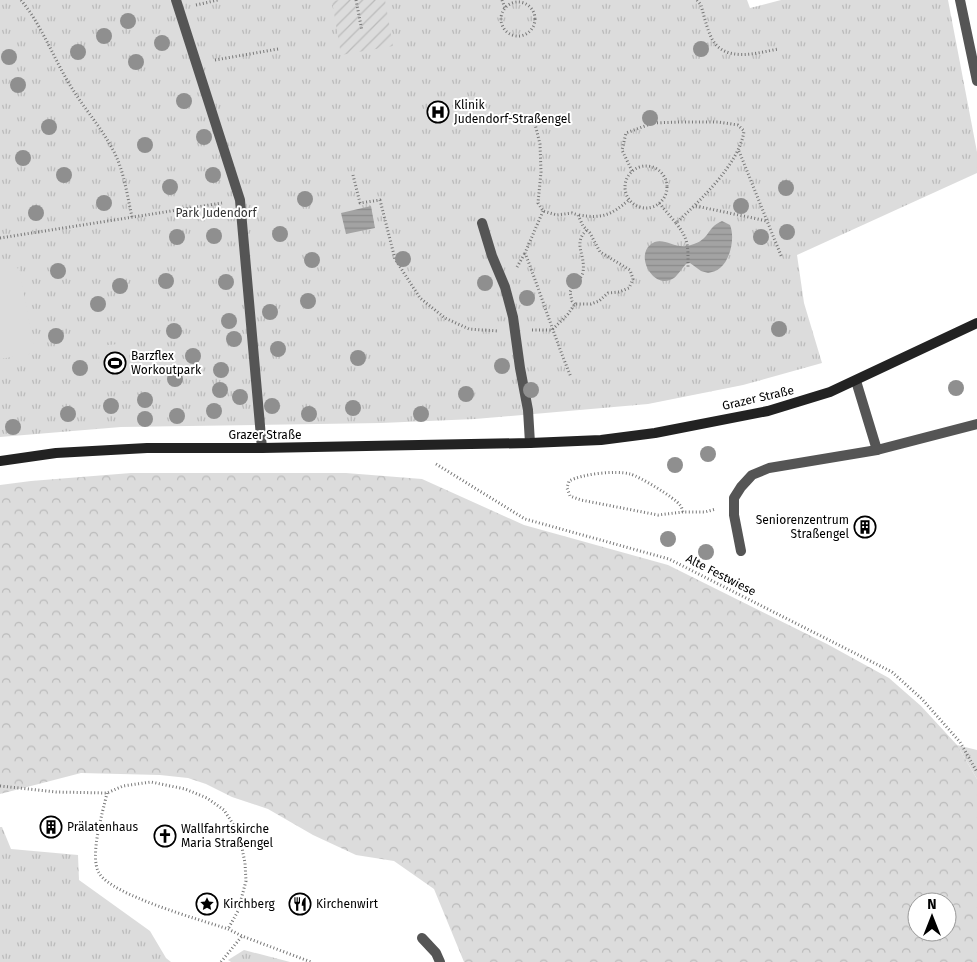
<svg xmlns="http://www.w3.org/2000/svg" width="977" height="962" font-family="'Fira Sans',sans-serif">
<style>
.grass{fill:url(#grass-tufts)}
.forest{fill:url(#forest-crowns);fill-rule:evenodd}
.garden{fill:url(#garden-furrows)}
.pitch{fill:#dcdcdc}
.water{fill:url(#water-rules)}
.lines{fill:none;stroke-linecap:round;stroke-linejoin:round}
.path{stroke:#777;stroke-width:3;stroke-dasharray:1 2.5;stroke-linecap:butt}
.lane{stroke:#555;stroke-width:10}
.street{stroke:#555;stroke-width:10}
.secondary{stroke:#222;stroke-width:10}
.tree{fill:#8f8f8f}
.labels{text-anchor:middle;dominant-baseline:central;stroke-width:4;stroke-linejoin:round;paint-order:stroke}
.poi-label{font-size:12px;fill:#000;stroke:#fff;text-anchor:start}
.park-label{font-size:12px;fill:#333;stroke:#fff}
.street-label{font-size:12px;fill:#000;stroke:#fff}
</style>
<defs>
<pattern id="grass-tufts" width="24" height="20" patternUnits="userSpaceOnUse" patternTransform="scale(1.25)"><rect width="24" height="20" fill="#dcdcdc"/><path d="M3 7l-1-3M5 7V3M7 7l1-3M15 17l-1-3M17 17v-4M19 17l1-3" fill="none" stroke="#bbb"/></pattern>
<pattern id="forest-crowns" width="20" height="18" patternUnits="userSpaceOnUse" patternTransform="scale(1.25)"><rect width="20" height="18" fill="#dcdcdc"/><path d="M2 6a3 3 0 1 1 6 0M12 15a3 3 0 1 1 6 0" fill="none" stroke="#bbb"/></pattern>
<pattern id="garden-furrows" width="10" height="10" patternUnits="userSpaceOnUse" patternTransform="scale(1.25)"><rect width="10" height="10" fill="#dcdcdc"/><path d="M-1 1l2-2M0 10L10 0M9 11l2-2" fill="none" stroke="#bbb"/></pattern>
<pattern id="water-rules" width="6" height="5" patternUnits="userSpaceOnUse" patternTransform="scale(1.25)"><rect width="6" height="5" fill="#a3a3a3"/><path d="M0 2.5h6" fill="none" stroke="#8b8b8b"/></pattern>
</defs>
<rect width="100%" height="100%" fill="#fff"/>
<g class="grass">
<path d="M0,0h747l3,8 31,-8h167l29,152v21l-180,82 7,48 18,60 -79,22 -95,19 -173,15 -94,4 -260,4 -121,10z"/>
<path d="M957,745l20,5v29z"/>
<path d="M0,827h2l9,22 67,6 1,25 71,51 16,27 5,4h-171z"/>
<path d="M244,950l46,12h-59l-3,-2z"/>
</g>
<path class="forest" d="M131,473h215l76,6 102,46 144,40 159,79 62,34 32,28 36,39 20,34v183h-513l-30,-73 -40,-28 -38,-6 -43,-20 -45,-26 -36,-12 -26,-13 -18,-6 -28,-3 -79,-2 -81,21v-309l31,-4zM917,902h30v30h-30z"/>
<path class="garden" d="M340,0h45l8,46 -52,9 -9,-54z"/>
<g class="pitch">
<path d="M19,268l16,85 -35,6v-87z"/>
<path d="M128,343l4,37 -30,3 -4,-37z"/>
</g>
<g class="water">
<path d="M371,206l4,22 -29,6 -5,-21z"/>
<path d="M722,221l8,4c5,12 1,34 -10,43 -3,3 -8,4 -12,5l-7,-2 -11,-8 -4,1c-4,4 -8,11 -12,14 -19,13 -39,-20 -24,-33 11,-10 23,3 36,1 25,-4 19,-18 36,-25z"/>
</g>
<g class="lines">
<g class="path">
<path d="M21,0c19,23 31,54 46,80 14,25 33,45 46,70 11,20 14,45 19,67"/>
<path d="M356,0l6,31"/>
<path d="M502,0l3,8"/>
<path d="M697,0l4,5c3,11 6,24 11,34 13,24 45,14 66,10"/>
<circle cx="518" cy="19" r="17"/>
<path d="M196,5l22,-5"/>
<path d="M215,60l63,-11"/>
<path d="M739,151l43,107"/>
<circle cx="646" cy="187" r="21"/>
<path d="M632,171l-10,-21 4,-17 27,-10 28,-1h37l20,3 6,6c-4,32 -45,71 -68,92l-17,-20"/>
<path d="M353,175l7,28 20,-3 15,59 25,39 25,20 24,11 29,2"/>
<path d="M696,206l71,15"/>
<path d="M543,211l-18,42c16,41 29,83 46,124"/>
<path d="M579,215c23,4 32,0 50,-15"/>
<path d="M676,223c13,17 12,23 12,44"/>
<path d="M0,238l222,-35"/>
<path d="M517,267l8,-14"/>
<path d="M575,304l-3,-3 -2,-9c3,-7 11,-12 13,-20 3,-17 -11,-29 4,-42"/>
<path d="M532,330h20l16,-16 7,-10h16l8,-3 9,-8 11,-1 10,-4 4,-9 -3,-9 -30,-18 -10,-19 -7,-7 -5,-11 -6,-2 -15,2 -14,-4 -5,-8 3,-31 -1,-28 -5,-20"/>
<path d="M436,464l89,55 144,40 223,113 30,27 38,43 17,30"/>
<path d="M683,512l-25,3 -77,-15 -11,-4 -3,-8 2,-7c13,-7 47,-11 61,-7 9,2 45,24 50,31 2,2 2,5 3,7h22l11,-3"/>
<path d="M0,786l56,6 51,1 16,-7 28,-4 34,7 22,9 17,12 9,14 8,19 4,20 1,18 -8,30 -10,18"/>
<path d="M107,793c-4,19 -18,63 -8,80 12,22 102,47 129,56l14,7 69,26"/>
<path d="M221,962l21,-26"/>
</g>
<g class="lane">
<path d="M176,0l64,200 22,248"/>
<path d="M482,223l10,33 13,31 8,30 7,51 8,42 2,33"/>
<path d="M422,938l14,15 4,9"/>
</g>
<g class="street">
<path d="M960,0l17,81"/>
<path d="M856,381l21,69 100,-26"/>
<path d="M741,551l-7,-36v-17l7,-11 11,-12 17,-7 108,-18"/>
</g>
<path class="secondary" d="M0,461l56,-8 91,-5h115l268,-5 71,-3 54,-7 113,-22 62,-19 147,-69"/>
</g>
<g class="tree">
<circle cx="128" cy="21" r="8"/>
<circle cx="104" cy="36" r="8"/>
<circle cx="162" cy="43" r="8"/>
<circle cx="701" cy="49" r="8"/>
<circle cx="78" cy="52" r="8"/>
<circle cx="9" cy="57" r="8"/>
<circle cx="136" cy="62" r="8"/>
<circle cx="18" cy="85" r="8"/>
<circle cx="184" cy="101" r="8"/>
<circle cx="650" cy="118" r="8"/>
<circle cx="49" cy="127" r="8"/>
<circle cx="204" cy="137" r="8"/>
<circle cx="145" cy="145" r="8"/>
<circle cx="23" cy="158" r="8"/>
<circle cx="64" cy="175" r="8"/>
<circle cx="213" cy="175" r="8"/>
<circle cx="170" cy="187" r="8"/>
<circle cx="786" cy="188" r="8"/>
<circle cx="305" cy="199" r="8"/>
<circle cx="104" cy="203" r="8"/>
<circle cx="741" cy="206" r="8"/>
<circle cx="36" cy="213" r="8"/>
<circle cx="787" cy="232" r="8"/>
<circle cx="280" cy="234" r="8"/>
<circle cx="214" cy="236" r="8"/>
<circle cx="177" cy="237" r="8"/>
<circle cx="761" cy="237" r="8"/>
<circle cx="403" cy="259" r="8"/>
<circle cx="312" cy="260" r="8"/>
<circle cx="58" cy="271" r="8"/>
<circle cx="166" cy="281" r="8"/>
<circle cx="574" cy="281" r="8"/>
<circle cx="226" cy="282" r="8"/>
<circle cx="485" cy="283" r="8"/>
<circle cx="120" cy="286" r="8"/>
<circle cx="527" cy="298" r="8"/>
<circle cx="308" cy="301" r="8"/>
<circle cx="98" cy="304" r="8"/>
<circle cx="270" cy="312" r="8"/>
<circle cx="229" cy="321" r="8"/>
<circle cx="779" cy="329" r="8"/>
<circle cx="174" cy="331" r="8"/>
<circle cx="56" cy="336" r="8"/>
<circle cx="234" cy="339" r="8"/>
<circle cx="278" cy="349" r="8"/>
<circle cx="193" cy="356" r="8"/>
<circle cx="358" cy="358" r="8"/>
<circle cx="502" cy="366" r="8"/>
<circle cx="80" cy="368" r="8"/>
<circle cx="221" cy="370" r="8"/>
<circle cx="175" cy="379" r="8"/>
<circle cx="956" cy="388" r="8"/>
<circle cx="220" cy="390" r="8"/>
<circle cx="531" cy="390" r="8"/>
<circle cx="466" cy="394" r="8"/>
<circle cx="240" cy="397" r="8"/>
<circle cx="145" cy="400" r="8"/>
<circle cx="111" cy="406" r="8"/>
<circle cx="272" cy="406" r="8"/>
<circle cx="353" cy="408" r="8"/>
<circle cx="214" cy="411" r="8"/>
<circle cx="68" cy="414" r="8"/>
<circle cx="309" cy="414" r="8"/>
<circle cx="421" cy="414" r="8"/>
<circle cx="177" cy="416" r="8"/>
<circle cx="145" cy="419" r="8"/>
<circle cx="13" cy="427" r="8"/>
<circle cx="708" cy="454" r="8"/>
<circle cx="675" cy="465" r="8"/>
<circle cx="668" cy="539" r="8"/>
<circle cx="706" cy="552" r="8"/>
</g>
<defs>
<g id="hospital-ring" transform="scale(1.125)"><circle r="9.5" fill="#fff" stroke="#000" stroke-width="1.5"/><path d="M-5-5h3v3.5h4V-5h3V5h-3V1.5h-4V5h-3Z" fill="#000"/></g>
<g id="stadium-ring" transform="scale(1.125)"><circle r="9.5" fill="#fff" stroke="#000" stroke-width="1.5"/><path d="M0-5a6.5 5 0 1 0 0 10a6.5 5 0 1 0 0-10ZM-3.5-1.8h7v3.6h-7Z" fill="#000"/></g>
<g id="building-ring" transform="scale(1.125)"><circle r="9.5" fill="#fff" stroke="#000" stroke-width="1.5"/><path d="M-4-6H4V6H1V3H-1V6H-4ZM-2.5-4.3h1.7v1.8h-1.7ZM.8-4.3h1.7v1.8H.8ZM-2.5-1h1.7V.8h-1.7ZM.8-1h1.7V.8H.8Z" fill="#000"/></g>
<g id="church-ring" transform="scale(1.125)"><circle r="9.5" fill="#fff" stroke="#000" stroke-width="1.5"/><path d="M-1.2-6h2.4v3.5h3.3v2.4h-3.3V6h-2.4V-.1h-3.3v-2.4h3.3Z" fill="#000"/></g>
<g id="sight-ring" transform="scale(1.125)"><circle r="9.5" fill="#fff" stroke="#000" stroke-width="1.5"/><path d="M0-6L1.8-2.2L6-1.7L2.9 1.2L3.7 5.4L0 3.3L-3.7 5.4L-2.9 1.2L-6-1.7L-1.8-2.2Z" fill="#000"/></g>
<g id="restaurant-ring" transform="scale(1.125)"><circle r="9.5" fill="#fff" stroke="#000" stroke-width="1.5"/><path d="M-5-6h1v4h1v-4h1v4h1v-4h1v5L-1.5 .5V6h-2V.5L-5-1ZM5-6V6H3V1.5H1.5Q1.5-4 5-6Z" fill="#000"/></g>
</defs>
<g fill-rule="evenodd">
<use href="#hospital-ring" x="438" y="112"/>
<use href="#stadium-ring" x="115" y="363"/>
<use href="#building-ring" x="865" y="527"/>
<use href="#building-ring" x="51" y="827"/>
<use href="#church-ring" x="165" y="836"/>
<use href="#sight-ring" x="207" y="904"/>
<use href="#restaurant-ring" x="300" y="904"/>
</g>
<g class="labels">
<g class="poi-label">
<text x="454" y="105">Klinik<tspan x="454" dy="14">Judendorf-Straßengel</tspan></text>
<text x="131" y="356">Barzflex<tspan x="131" dy="14">Workoutpark</tspan></text>
<text x="849" y="520" text-anchor="end">Seniorenzentrum<tspan x="849" dy="14">Straßengel</tspan></text>
<text x="67" y="827">Prälatenhaus</text>
<text x="181" y="829">Wallfahrtskirche<tspan x="181" dy="14">Maria Straßengel</tspan></text>
<text x="223" y="904">Kirchberg</text>
<text x="316" y="904">Kirchenwirt</text>
</g>
<g class="park-label">
<text x="216" y="213">Park Judendorf</text>
</g>
<g class="street-label">
<text transform="translate(758 398) rotate(-13)">Grazer Straße</text>
<text x="265" y="435">Grazer Straße</text>
<text transform="translate(721 575) rotate(27)">Alte Festwiese</text>
</g>
</g>
<g transform="translate(932 917)"><circle r="24" fill="#ffffff" stroke="#999999"/>
<path d="M0-4L9 19L0 12L-9 19Z" fill="#000000"/>
<text y="-8" font-size="14" font-weight="bold" text-anchor="middle" fill="#000000">N</text>
</g>
</svg>
